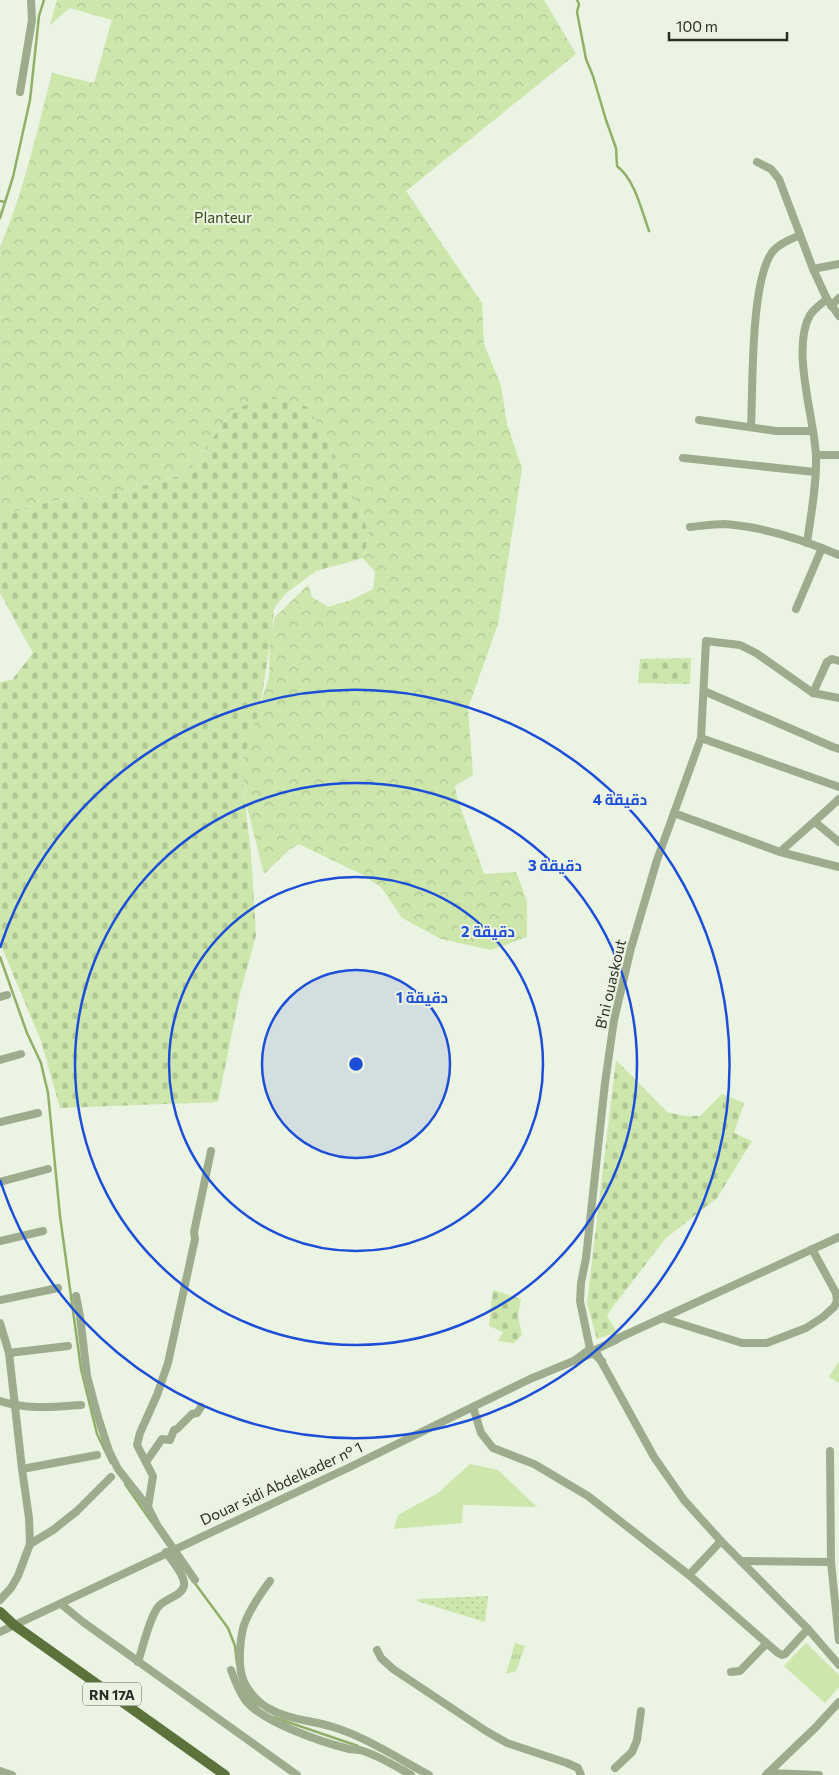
<svg xmlns="http://www.w3.org/2000/svg" width="839" height="1775" font-family="Commissioner,Cairo,sans-serif">
<style>
.grass{fill:#cce6ac}
.forest{fill:url(#forest-crowns)}
.cemetery{fill:url(#cemetery-stones)}
.park{fill:url(#park-tufts)}
.garden{fill:url(#garden-dots)}
.lines{fill:none;stroke-linecap:round;stroke-linejoin:round}
.stream{stroke:#91af6a;stroke-width:2.5}
.minor{stroke:#9eac8e;stroke-width:8}
.major{stroke:#5b723b;stroke-width:10}
.ring{fill:none;stroke:#1d4ed8;stroke-width:2.5}
.labels{text-anchor:middle;dominant-baseline:central;stroke-width:4;stroke-linejoin:round;paint-order:stroke}
.shield{fill:#ebf3e2;stroke:#656960;stroke-width:1}
.shield-label{font-size:14px;font-weight:bold;fill:#2b2e28}
.park-label{font-size:15px;fill:#374b19;stroke:#ebf3e2}
.street-label{font-size:15px;fill:#2b2e28;stroke:#ebf3e2}
.centre{fill:#1d4ed8;stroke:#ebf3e2;stroke-width:2.5}
.ring-label{font-size:15px;text-anchor:middle;font-weight:bold;fill:#1d4ed8;stroke:#ebf3e2;stroke-width:4;stroke-linejoin:round;paint-order:stroke}
</style>
<defs>
<pattern id="forest-crowns" width="20" height="18" patternUnits="userSpaceOnUse" patternTransform="scale(1.25)"><rect width="20" height="18" fill="#cce6ac"/><path d="M2 6a3 3 0 1 1 6 0M12 15a3 3 0 1 1 6 0" fill="none" stroke="#afc694"/></pattern>
<pattern id="cemetery-stones" width="16" height="16" patternUnits="userSpaceOnUse" patternTransform="scale(1.25)"><rect width="16" height="16" fill="#cce6ac"/><path d="M2 7V4a2 2 0 0 1 4 0v3zM10 15v-3a2 2 0 0 1 4 0v3z" fill="#afc694"/></pattern>
<pattern id="park-tufts" width="24" height="20" patternUnits="userSpaceOnUse" patternTransform="scale(1.25)"><rect width="24" height="20" fill="#cce6ac"/><path d="M3 7l-1-3M5 7V3M7 7l1-3M15 17l-1-3M17 17v-4M19 17l1-3" fill="none" stroke="#afc694"/></pattern>
<pattern id="garden-dots" width="8" height="8" patternUnits="userSpaceOnUse" patternTransform="scale(1.25)"><rect width="8" height="8" fill="#cce6ac"/><path d="M2 2h.1M6 6h.1" fill="none" stroke="#afc694" stroke-width="1.8" stroke-linecap="round"/></pattern>
</defs>
<rect width="100%" height="100%" fill="#ebf3e2"/>
<g class="grass">
<path d="M839,1361v22l-10,-6z"/>
<path d="M470,1464l28,6 39,37 -74,-2 -1,18 -68,6 4,-14 40,-22z"/>
<path d="M806,1643l33,32v12l-14,16 -41,-37z"/>
</g>
<path class="forest" d="M57,0h487l32,54 -170,137 76,112 2,41 17,42 6,38 15,45 -24,155 -30,84 5,67 -18,11 2,11 27,77 32,-2 11,29v36l-36,13 -50,-11 -39,-21 -21,-31 -22,-14 -60,-29 -10,6 -25,24 -19,-75 -4,-32 28,-91 1,-38 5,-21 33,-32 4,12 16,10 23,-7 22,-11 2,-17 -12,-14 6,-24 -8,-21 -34,-72 -20,-34 -74,3 -46,64 -97,26 -26,-1 -36,8 -28,12v-272c24,-55 37,-116 52,-174l42,10 18,-63 -42,-12 -20,17z"/>
<g class="cemetery">
<path d="M270,396l38,11 19,34 34,72 8,21 -6,24 -47,13 -31,23 -11,15 -2,22 -12,76 -19,60 10,87 5,82 -16,57 -22,109 -158,6 -19,-67 -41,-98v-261l12,-2 21,-27 -33,-60v-74l28,-12 36,-8 26,1 97,-26 46,-64z"/>
<path d="M691,658l-1,26 -52,-1 2,-24z"/>
<path d="M616,1060l51,52 18,4h15l22,-22 22,9 -10,30 18,8 -35,57 -52,41 -53,69 -5,8 10,16 -20,7 -10,-36z"/>
<path d="M493,1290l28,9 -3,17 4,19 -8,8 -16,-2 5,-9 -14,-6z"/>
</g>
<path class="park" d="M515,1643l10,3 -9,25 -10,3z"/>
<path class="garden" d="M488,1596l-3,26 -68,-21 1,-2z"/>
<g class="lines">
<g class="stream">
<path d="M577,0l2,4 -2,8 9,47 7,17 13,44 10,28 1,18c18,14 24,43 32,65"/>
<path d="M0,201l5,1"/>
<path d="M0,218l13,-41 17,-77 9,-84 5,-16"/>
<path d="M0,957l27,76 14,30 7,30 12,123 21,153 16,65 14,29"/>
<path d="M125,1484l28,40"/>
<path d="M194,1582l34,46 7,18 2,18"/>
<path d="M243,1688l4,7 11,13"/>
<path d="M273,1717l85,29"/>
</g>
<g class="minor">
<path d="M20,92l12,-72 -1,-20"/>
<path d="M757,162l14,7 8,10 34,90 14,30 12,17"/>
<path d="M813,269l26,-5"/>
<path d="M831,306l8,-8"/>
<path d="M699,420l77,11h37"/>
<path d="M751,427c2,-37 -1,-151 23,-177 6,-7 18,-11 26,-15"/>
<path d="M816,455h23"/>
<path d="M683,458l132,14"/>
<path d="M690,527c11,-1 24,-3 35,-3 39,3 79,16 114,31"/>
<path d="M807,543c4,-29 10,-59 9,-88 -2,-38 -25,-106 -6,-140 4,-6 11,-11 17,-16"/>
<path d="M796,609l26,-61"/>
<path d="M704,691l129,56 6,2"/>
<path d="M813,693l14,-31 5,-3 7,2"/>
<path d="M701,738l138,49"/>
<path d="M674,813l106,39c20,-18 40,-35 59,-53"/>
<path d="M815,822l24,20"/>
<path d="M780,852l59,15"/>
<path d="M0,997l7,-2"/>
<path d="M0,1060l21,-6"/>
<path d="M0,1122l38,-9"/>
<path d="M0,1182l48,-13"/>
<path d="M0,1241l43,-10"/>
<path d="M76,1296l4,20 7,60 11,41 11,34 9,18 30,38 9,18 38,55"/>
<path d="M0,1300l58,-12"/>
<path d="M662,1318l80,25h25l39,-15 17,-11 11,-10 3,-6 -1,-8 -24,-44"/>
<path d="M0,1323l9,30 13,116 7,49 1,26 -12,32 -7,12 -11,12"/>
<path d="M616,1340l-21,10 59,107 30,43 37,41 87,88 31,36"/>
<path d="M612,1341l227,-104"/>
<path d="M9,1353l59,-7"/>
<path d="M574,1361l16,-12 -10,-48 1,-18 5,-25 19,-175 9,-63 17,-72 26,-88 44,-122 5,-97 34,4 16,8 57,40 26,5"/>
<path d="M0,1401c28,9 53,6 81,4"/>
<path d="M473,1407l8,26 12,15 41,16 54,32 101,79 89,78 4,2 3,-1 23,-25"/>
<path d="M830,1451l1,111 8,78"/>
<path d="M146,1462l16,-23 8,1 4,-10 3,-1 15,-15 5,-1 4,-6"/>
<path d="M22,1469l75,-14"/>
<path d="M148,1507l5,-31 -16,-31 3,-12 17,-38 11,-32 27,-124 -1,-7 17,-81"/>
<path d="M30,1544l23,-14 24,-19 34,-34"/>
<path d="M741,1561l90,1"/>
<path d="M689,1575l32,-34"/>
<path d="M270,1581c-9,12 -18,25 -24,39 -6,12 -8,43 -4,56 3,12 15,26 26,32 20,12 43,12 65,19 33,10 66,32 96,48"/>
<path d="M61,1604l22,18 214,153"/>
<path d="M0,1632l350,-165 180,-88 63,-26 9,8"/>
<path d="M377,1650l4,8 12,11 93,62 21,12 60,20 11,5 3,7"/>
<path d="M138,1662c5,-15 11,-43 20,-55 7,-9 23,-10 26,-21 2,-10 -12,-25 -18,-34"/>
<path d="M231,1670c4,11 8,22 15,31 17,21 75,41 103,48 3,1 7,0 11,1 18,5 35,16 51,25"/>
<path d="M731,1672l9,-1 26,-27"/>
<path d="M615,1768l17,-16 5,-12 4,-29"/>
<path d="M0,1771l12,4"/>
<path d="M768,1773l51,2"/>
<path d="M766,1775l49,-47 24,-26"/>
</g>
<path class="major" d="M0,1612l14,13 211,150"/>
</g>
<circle cx="356" cy="1064" r="94" fill="#1d4ed8" fill-opacity=".12"/>
<g class="ring">
<circle cx="356" cy="1064" r="94"/>
<circle cx="356" cy="1064" r="187"/>
<circle cx="356" cy="1064" r="281"/>
<path d="M0 948A374 374 0 1 1 0 1180"/>
</g>
<g class="labels">
<rect class="shield" x="83" y="1682.5" width="58" height="23" rx="4"/>
<g class="shield-label">
<text x="112" y="1694">RN 17A</text>
</g>
<g class="park-label">
<text x="223" y="217">Planteur</text>
</g>
<g class="street-label">
<text transform="translate(610 984) rotate(-77)">B'ni ouaskout</text>
<text transform="translate(281 1483) rotate(-25)">Douar sidi Abdelkader n° 1</text>
</g>
</g>
<circle cx="356" cy="1064" r="8" class="centre"/>
<g class="ring-label">
<text x="620" y="805">4 دقيقة</text>
<text x="555" y="871">3 دقيقة</text>
<text x="488" y="937">2 دقيقة</text>
<text x="422" y="1003">1 دقيقة</text>
</g>
<path d="M669 32v8h118v-8" fill="none" stroke="#2b2e28" stroke-width="2.5"/>
<text x="676" y="32" font-size="15" fill="#2b2e28" stroke="#ebf3e2" stroke-width="4" paint-order="stroke">100 m</text>
</svg>
